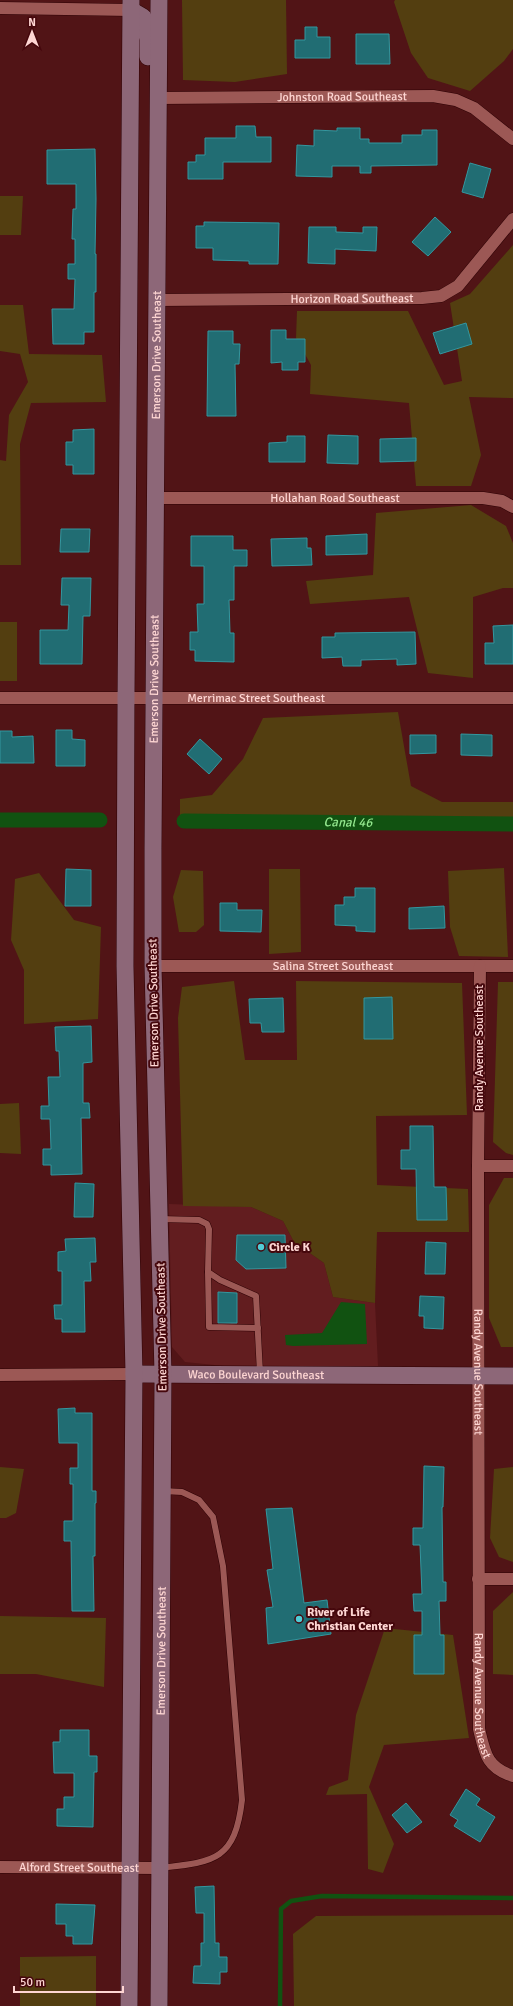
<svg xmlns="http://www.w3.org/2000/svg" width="513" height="2006" font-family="Signika,sans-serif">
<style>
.built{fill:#621d1f}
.green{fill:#533e10}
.water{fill:#115211}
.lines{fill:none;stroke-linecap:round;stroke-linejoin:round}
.stream{stroke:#115211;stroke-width:4.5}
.canal{stroke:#115211;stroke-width:15}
.building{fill:#216d73;stroke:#33979f}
.lane-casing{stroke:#2e0205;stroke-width:7}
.street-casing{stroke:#2e0205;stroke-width:13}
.secondary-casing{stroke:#2e0205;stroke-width:18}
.lane{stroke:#9c5855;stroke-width:6}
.street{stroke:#9c5855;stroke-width:12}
.secondary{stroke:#8d6778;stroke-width:17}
.poi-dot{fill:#52ccd6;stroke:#45070c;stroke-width:1.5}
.labels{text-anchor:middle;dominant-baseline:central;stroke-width:4;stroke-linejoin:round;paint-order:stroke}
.street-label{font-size:12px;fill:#fed6d3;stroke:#45070c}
.poi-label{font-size:12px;font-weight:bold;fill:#fed6d3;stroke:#45070c;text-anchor:start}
.water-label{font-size:13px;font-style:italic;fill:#92e68d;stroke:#45070c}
</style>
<rect width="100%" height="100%" fill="#511416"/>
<path class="built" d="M169,1204l82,3 32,14 11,21 30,21 9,34 42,6 3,63h-154l-39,-4 -13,-15z"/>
<g class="green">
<path d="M182,0h104l1,74 -52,8 -52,-2z"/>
<path d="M395,0h118v49l-9,12 -34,30 -42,-13 -17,-25 -17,-51z"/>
<path d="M0,196h23l-2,39h-21z"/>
<path d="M513,245v153l-44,-1 12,58 -10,31h-55l-7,-83 -99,-9 1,-29 -15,-27 1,-27h111l36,74 18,-4 -12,-78 20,-9z"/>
<path d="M0,305h23l6,49 73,1 4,47 -75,1 -11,41 1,121h-21v-105l6,1 3,-46 19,-33 -8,-28 -20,-3z"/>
<path d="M471,505l35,21 7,17v45h-10l-30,9v81l-45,-5 -19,-76 -99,7 -4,-23 67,-6 3,-62z"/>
<rect x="0" y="622" width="17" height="59"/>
<path d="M398,712l13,74 31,16h71v16l-333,-3v-16l32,-4 31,-36 20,-41z"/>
<path d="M504,868l4,89 -49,-1 -9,-29 -2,-56z"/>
<path d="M269,869h31l1,83 -32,2z"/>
<path d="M181,870l22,1 1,54 -8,7h-17l-6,-35z"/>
<path d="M39,873l35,47 27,7 -3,92 -74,5v-54l-13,-30 4,-61z"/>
<path d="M234,981l11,79h52l-1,-79 166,2 5,132 -91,1 1,69 91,4 1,43h-92l-2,71 -42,-6 -9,-34 -30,-21 -11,-21 -32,-14 -68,-1 -5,-188 4,-31z"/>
<path d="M498,982h15v173l-7,-2 -13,-11z"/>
<path d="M19,1103l2,51 -21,-1v-49z"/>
<path d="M504,1178h9v169h-12l-12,-29v-113z"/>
<path d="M0,1467l24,2 -8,44 -10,5h-6z"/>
<path d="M513,1467v95l-14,-5 -9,-19 4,-69z"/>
<path d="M513,1592v83l-20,-1v-63z"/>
<path d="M0,1616l106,2 -2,69 -68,-13h-36z"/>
<path d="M385,1628l68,7 16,103 -85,7 -15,42 25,57 -11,29 -15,-4 -1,-75 -41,1 3,-8 19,-7 8,-65z"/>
<path d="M513,1915v91h-219l-1,-72 23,-18z"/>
<path d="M96,1956v50h-76v-49z"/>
</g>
<path class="water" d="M341,1302l24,2 2,40 -74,2 -7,-1 -1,-10 37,-2z"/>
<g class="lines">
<path class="stream" d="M280,2006l1,-97 10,-8 31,-5 191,2"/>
<g class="canal">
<path d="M0,820h100"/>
<path id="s1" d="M184,821l329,3"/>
</g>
</g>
<g class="building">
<path d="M305,27h12v10h13v21h-35v-18h10z"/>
<path d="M356,34h33l1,30h-34z"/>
<path d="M236,126h19l1,11h15v25h-48v17h-35v-17h8v-7h9v-17h31z"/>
<path d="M337,128h23v11h9v4h33v-8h20v-5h15v35l-66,1v7h-11v-7h-28v11l-36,-1 1,-31 17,1v-16l23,1z"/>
<path d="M95,149l1,50 -1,55h1v38h-2v40h-10v12h-31l-1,-35h22l1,-30h-7v-15h7v-25h-3l1,-30h3v-25h-29v-34z"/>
<path d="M470,163l21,6 -8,29 -21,-6z"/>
<path d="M435,217l16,15 -23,24 -16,-14z"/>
<path d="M204,222l75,1 -1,41h-29v-3l-36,-1v-12h-17v-22h8z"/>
<path d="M309,227h27v5l27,1v-6h14l-1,24 -41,-2v15l-27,-1z"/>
<path d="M466,323l6,21 -32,10 -7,-21z"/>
<path d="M271,330h15v9h19v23h-7v8h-16v-8l-11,1z"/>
<path d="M208,331h25v13h7l-1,20h-4l1,52h-29z"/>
<path d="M94,429v45h-21v-9h-7v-23h7v-12z"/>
<path d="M328,435l30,1v28l-31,-1z"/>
<path d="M287,436h18v26h-36v-19l18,-1z"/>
<path d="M416,438v23l-36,1v-23z"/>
<path d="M61,529h29l-1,23h-29z"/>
<path d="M367,534v20l-41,1v-19z"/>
<path d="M191,536h42v14h14v16h-13v34h-5l1,33h4v29l-39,-1v-11h-5v-18h8l-1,-28h7v-38h-13z"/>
<path d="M307,538v10h4l1,17 -40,1 -1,-27z"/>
<path d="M62,578h29l-1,38h-7l-1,48h-42v-34h28l1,-25h-8z"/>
<path d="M513,625v39h-28v-21h9l-1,-17z"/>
<path d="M415,632l1,32 -19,1v-6l-36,1v6h-18l-1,-9 -20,1v-21h13v-4z"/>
<path d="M56,730h16v9l13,1v26h-29z"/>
<path d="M0,731h12v6l21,-1 1,27h-34z"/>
<path d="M461,734l31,1v21l-31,-1z"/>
<path d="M410,735h26v18l-26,1z"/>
<path d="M200,739l22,20 -13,15 -22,-20z"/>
<path d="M66,869l25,1v36h-26z"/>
<path d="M355,888h20v44l-19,-1v-5l-21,-1v-20h9v-8h11z"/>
<path d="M220,903h17v7h25l-1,22 -41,-1z"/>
<path d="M444,906l1,22 -36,1v-21z"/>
<path d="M392,997l1,42h-29v-41z"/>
<path d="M283,998l1,34h-22l-1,-9h-11l-1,-24z"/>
<path d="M91,1026l1,36 -9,1v40h6l1,15h-9l1,56 -31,1v-10h-8v-16h8l-1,-30h-9v-13h8l-1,-29h12l-1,-26h-3l-1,-24z"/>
<path d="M410,1126h23l1,61h12l1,33h-30l-1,-51h-15v-19h9z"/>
<path d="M75,1183l19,1 -1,33h-19z"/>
<path d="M237,1235h48l1,33 -40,1 -10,-9z"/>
<path d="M95,1238l1,24h-6l1,19h-7l1,51h-23v-13h-7l-1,-14h8v-34h-4v-19l8,-1 -1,-12z"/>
<path d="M426,1242l20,1 -1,31h-20z"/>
<path d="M218,1292l19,1v30h-19z"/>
<path d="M420,1296l24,1 -1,32 -19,-1v-12h-5z"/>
<path d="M75,1408v5h17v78h4v12h-1v53h-2l1,55h-22l-1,-70h-7v-20h9v-37h-3v-16h8v-25h-19l-1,-34z"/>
<path d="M424,1466l20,1 -1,40h-1l1,75h3v19h-7l1,34h4v39h-30v-39h8v-24h-8l-1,-17h9l-2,-49h-7v-17h10z"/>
<path d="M292,1508l12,95 23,-3 4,34 -63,10 -2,-36 7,-1 -6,-37 6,-1 -7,-60z"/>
<path d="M60,1730h29v26h8v16h-3l-1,55 -36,-1v-17h7v-12h10v-24h-20l-1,-31h7z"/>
<path d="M466,1789l14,10 -4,6 19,12 -15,25 -26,-16 4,-6 -8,-5z"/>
<path d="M406,1803l16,19 -15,11 -15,-18z"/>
<path d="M214,1886l1,57h4v14h8v15h-7v12l-27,-1 1,-17h7v-23h3v-30h-8l-1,-26z"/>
<path d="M56,1904l39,1 -3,39h-19v-8h-7v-12h-10z"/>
</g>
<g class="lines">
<g class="lane-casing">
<g id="lane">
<path d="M160,1219l39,1 8,4 2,5 -1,43 12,8 36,16 4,77"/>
<path d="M208,1272l1,55 49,1"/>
<path d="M160,1868c54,-6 75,-7 82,-68l-19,-234 -10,-49 -14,-17 -17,-8 -19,-1"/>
</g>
</g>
<g class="street-casing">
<g id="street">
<path d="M0,8l131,2"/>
<path id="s2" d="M158,98l275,-2 23,4 18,8 39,31"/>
<path id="s3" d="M157,300l265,-2 19,-2 17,-10 55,-67"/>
<path id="s4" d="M155,498h328l19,3 11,6"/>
<path id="s5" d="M0,698h513"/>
<path id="s6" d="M153,966h360"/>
<path id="s7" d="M480,966l-2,200 1,563c6,25 8,39 34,47"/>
<path d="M478,1166h35"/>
<path d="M0,1375l134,-1"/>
<path d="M478,1579h35"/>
<path id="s8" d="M0,1867l159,1"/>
</g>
</g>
<g class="secondary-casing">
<g id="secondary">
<path d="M131,10l12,7 5,22v18"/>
<path id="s9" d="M134,1374l379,2"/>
<path d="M129,2006l5,-632 -9,-408 1,-267 5,-699"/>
<path id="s10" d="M159,2006l4,-632 -10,-408v-117l6,-849"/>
</g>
</g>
<use href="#lane" class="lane"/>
<use href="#street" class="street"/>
<use href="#secondary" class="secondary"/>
</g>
<g class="poi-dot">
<circle cx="261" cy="1247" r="4"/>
<circle cx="299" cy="1619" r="4"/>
</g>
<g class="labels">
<g class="street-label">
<text stroke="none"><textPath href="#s2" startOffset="184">Johnston Road Southeast</textPath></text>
<text stroke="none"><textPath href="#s3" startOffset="195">Horizon Road Southeast</textPath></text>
<text stroke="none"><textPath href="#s10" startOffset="1651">Emerson Drive Southeast</textPath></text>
<text stroke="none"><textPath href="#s4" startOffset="180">Hollahan Road Southeast</textPath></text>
<text stroke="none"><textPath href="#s10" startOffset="1327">Emerson Drive Southeast</textPath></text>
<text stroke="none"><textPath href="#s5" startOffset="256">Merrimac Street Southeast</textPath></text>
<text stroke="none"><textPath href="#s6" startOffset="180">Salina Street Southeast</textPath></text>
<text transform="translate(154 1003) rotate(-91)">Emerson Drive Southeast</text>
<text transform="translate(479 1048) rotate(-90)">Randy Avenue Southeast</text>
<text transform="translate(162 1327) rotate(-91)">Emerson Drive Southeast</text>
<text stroke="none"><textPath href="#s7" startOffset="406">Randy Avenue Southeast</textPath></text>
<text stroke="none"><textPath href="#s9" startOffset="122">Waco Boulevard Southeast</textPath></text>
<text stroke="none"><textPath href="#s10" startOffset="355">Emerson Drive Southeast</textPath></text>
<text stroke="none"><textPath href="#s7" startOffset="730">Randy Avenue Southeast</textPath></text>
<text stroke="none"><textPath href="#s8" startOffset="79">Alford Street Southeast</textPath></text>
</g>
<g class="poi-label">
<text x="269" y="1247">Circle K</text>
<text x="307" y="1612">River of Life<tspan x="307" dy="14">Christian Center</tspan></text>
</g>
<g class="water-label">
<text stroke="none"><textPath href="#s1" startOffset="164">Canal 46</textPath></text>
</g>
</g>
<g transform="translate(32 32)" stroke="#45070c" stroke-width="3" paint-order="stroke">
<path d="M0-3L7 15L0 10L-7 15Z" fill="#fed6d3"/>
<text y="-6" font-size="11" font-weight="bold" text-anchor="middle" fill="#fed6d3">N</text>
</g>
<path d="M14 1986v6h109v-6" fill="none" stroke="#fed6d3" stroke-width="2"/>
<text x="20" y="1986" font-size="12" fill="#fed6d3" stroke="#45070c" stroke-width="3" paint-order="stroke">50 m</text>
</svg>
